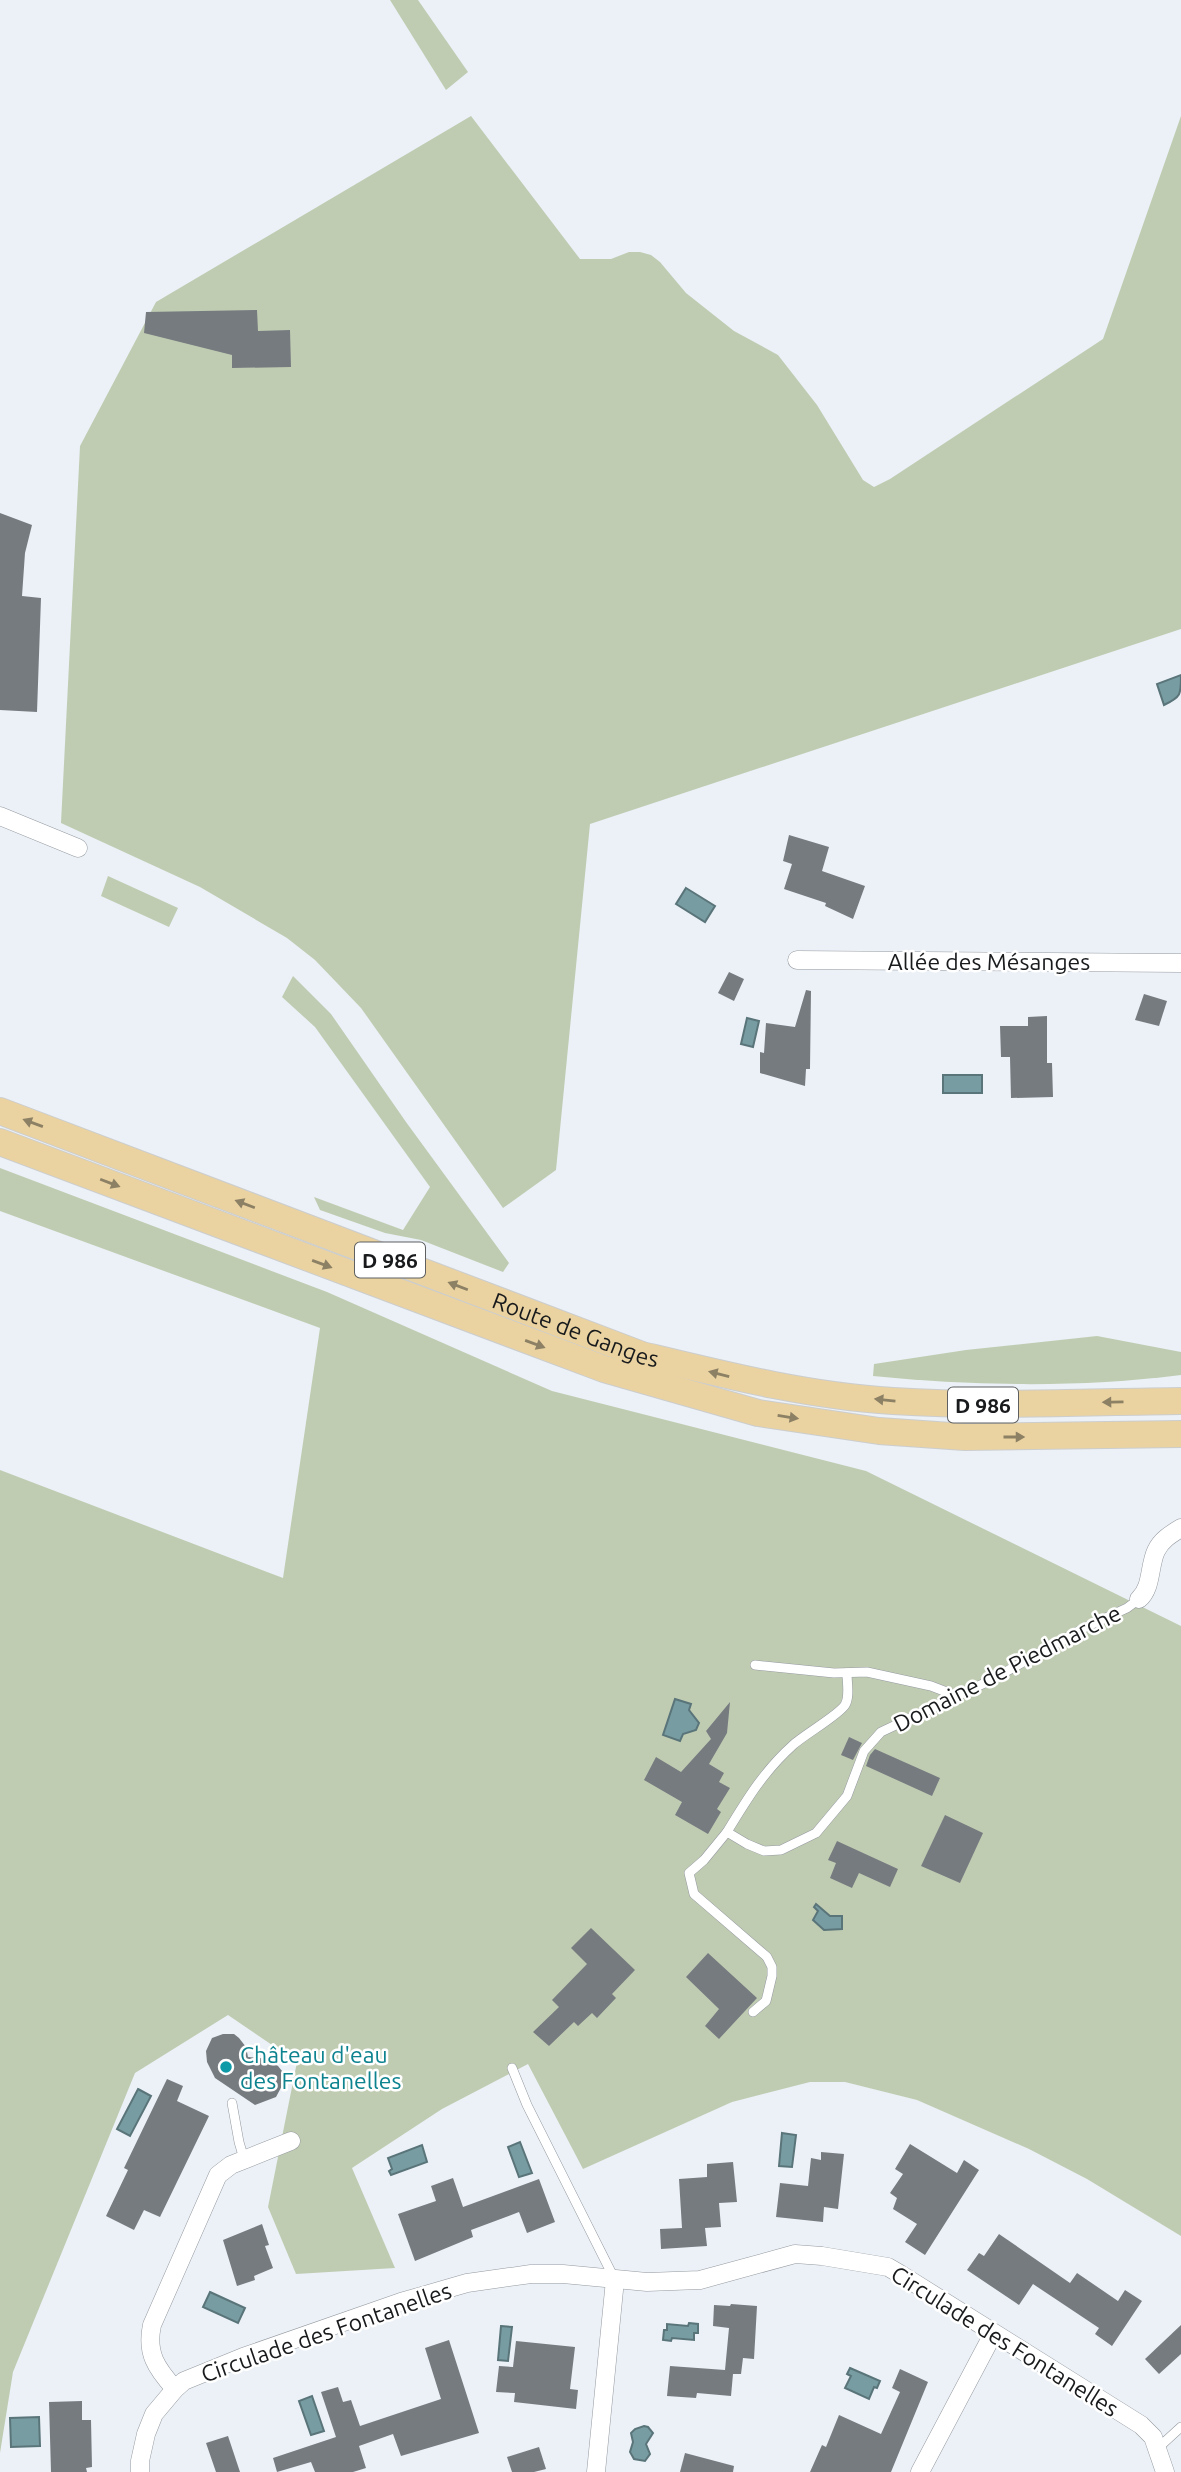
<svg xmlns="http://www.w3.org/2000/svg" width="1181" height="2472" font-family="Ubuntu,sans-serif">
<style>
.green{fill:#c0ccb2}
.water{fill:#779ca2;stroke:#5a757a;stroke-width:2}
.building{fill:#767b80}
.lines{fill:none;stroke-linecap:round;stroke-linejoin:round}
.lane-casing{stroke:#959aa0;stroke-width:10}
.street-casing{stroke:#959aa0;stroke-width:19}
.primary-casing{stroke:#cccdcd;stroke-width:28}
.lane{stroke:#fff;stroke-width:9}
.street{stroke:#fff;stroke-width:18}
.primary{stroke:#ebd3a1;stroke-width:26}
.oneway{fill:#8c8065}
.culture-dot{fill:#0f9aa8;stroke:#fff;stroke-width:2.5}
.labels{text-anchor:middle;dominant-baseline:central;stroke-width:5;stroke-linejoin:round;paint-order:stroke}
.shield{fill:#fff;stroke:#5d5f60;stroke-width:2}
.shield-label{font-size:21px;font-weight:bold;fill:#181a1c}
.street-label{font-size:23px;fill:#181a1c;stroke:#fff}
.culture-label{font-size:23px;fill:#0d838f;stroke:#fff;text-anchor:start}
</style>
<rect width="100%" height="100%" fill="#ebf1f7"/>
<g class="green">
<path d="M390,0h28l50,72 -22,18z"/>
<path d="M471,116l109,143h31l18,-7h11l11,3 9,7 26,31 48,38 44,24 39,50 46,75 11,7 16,-8 213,-140 78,-223v513l-591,195 -34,346 -53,38 -142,-200 -46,-48 -28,-22 -87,-51 -139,-64 19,-377 76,-144z"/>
<path d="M108,876l70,32 -9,19 -68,-31z"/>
<path d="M293,976l38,38 75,108 103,141 -6,9 -82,-32 -36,-7 -65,-23 -6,-13 89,33 27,-43 -115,-160 -33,-30z"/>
<path d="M0,1168l327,124 225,99 314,80 315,155v610l-94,-57 -58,-30 -112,-49 -72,-18h-35l-78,20 -149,67 -55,-105 -86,45 -90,59 43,100 -99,6 -28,-67 29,-145 -69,-47 -93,58 -122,299 -13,81v-983l283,108 37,-250 -320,-117z"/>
<path d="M1097,1336l84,16v23c-102,13 -206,11 -308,1l1,-12 92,-14z"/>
</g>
<g class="water">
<path d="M1181,675c0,20 0,22 -17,30l-7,-21z"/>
<path d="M686,888l29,18 -10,16 -29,-18z"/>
<path d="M747,1018l12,3 -6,26 -12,-3z"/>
<rect x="943" y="1075" width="39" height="18"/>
<path d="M675,1699l16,5 -2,6 10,13 -3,7 -13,4 -3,7 -17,-6z"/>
<path d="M816,1904l14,12h12v13l-18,1 -11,-10 5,-9 -4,-4z"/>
<path d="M138,2089l13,7 -21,40 -13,-7z"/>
<path d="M782,2133l14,2 -4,32 -13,-1z"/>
<path d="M520,2142l12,31 -13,4 -11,-30z"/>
<path d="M422,2145l5,17 -36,13 -2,-4 3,-2 -4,-11z"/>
<path d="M210,2292l35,16 -7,15 -35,-16z"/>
<path d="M689,2323l9,1v9h-4v7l-22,-2 -1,3 -8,-1 1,-10h3v-6l21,2z"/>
<path d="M501,2326l11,1 -4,34 -10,-1z"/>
<path d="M850,2368l30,13 -3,7 -3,-1 -5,12 -24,-11 6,-12 -4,-2z"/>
<path d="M312,2396l12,35 -13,4 -12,-34z"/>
<path d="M39,2417l1,29 -29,1 -1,-29z"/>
<path d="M644,2426l4,1 5,6 -7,11 4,10 -5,7 -11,-2 -4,-7 3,-10 -2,-9 4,-4z"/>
</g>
<g class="building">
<path d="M257,310l1,21 32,-1 1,37 -59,1v-13l-88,-22 2,-21z"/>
<path d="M0,513l32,12 -7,28 -3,43 19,2 -4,114 -37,-2z"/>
<path d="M789,835l40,12 -7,24 43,15 -12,33 -28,-13 1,-3 -42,-14 8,-25 -9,-3z"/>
<path d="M729,972l15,7 -10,22 -16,-8z"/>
<path d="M806,990l5,1 -1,78h-4l-1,17 -45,-13v-21l4,1 2,-30 29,4z"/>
<path d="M1144,994l23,7 -8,25 -24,-6z"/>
<path d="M1047,1016v47h5l1,34 -42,1 -1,-41h-9l-1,-31h28v-9z"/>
<path d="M730,1702l-3,31 -18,31 15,9 -5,9 11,6 -13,21 4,3 -13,22 -33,-19 7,-13 -38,-22 12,-23 25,15 30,-33 -5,-8z"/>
<path d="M849,1737l13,6 -9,17 -12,-5z"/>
<path d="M875,1749l65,29 -8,18 -66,-30 4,-11z"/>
<path d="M945,1815l38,18 -23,50 -39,-17z"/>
<path d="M837,1841l61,28 -8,18 -31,-14 -7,15 -22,-10 6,-15 -8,-3z"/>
<path d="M591,1928l44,42 -23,24 4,4 -19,20 -5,-5 -14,13 -4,-4 -25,24 -16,-14 26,-25 -7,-7 35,-36 -16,-16z"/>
<path d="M708,1953l49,45 -38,41 -14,-13 14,-17 -33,-32z"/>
<path d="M223,2034h11l5,4 7,9 2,10 20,2 10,7 4,5 2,11 -8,15 -21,8 -40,-27 -8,-16 -1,-11 6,-13z"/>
<path d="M167,2079l16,7 -6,15 32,15 -49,101 -16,-7 -10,20 -28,-14 22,-46 -4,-2z"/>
<path d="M910,2144l47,29 7,-13 15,10 -54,85 -20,-13 12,-18 -24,-15 4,-11 -7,-5 13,-19 -8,-5z"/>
<path d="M821,2152l23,2 -6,55 -14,-2 -1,15 -47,-5 4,-34 28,3 3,-28 10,2z"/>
<path d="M733,2162l4,40 -18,1 2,24 -16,1 2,18 -46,3 -1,-20 22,-1 -3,-49 28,-2v-13z"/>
<path d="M453,2178l10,29 76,-28 16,43 -28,11 -8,-21 -48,18 2,7 -58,24 -17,-47 38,-13 -5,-15z"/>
<path d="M262,2224l7,21 -4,1 8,22 -19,8 1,4 -18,6 -14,-46z"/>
<path d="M999,2234l71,49 7,-10 41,28 7,-11 17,11 -30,45 -17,-12 4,-6 -66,-44 -14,21 -52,-35 12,-17 5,3z"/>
<path d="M731,2304l26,2 -3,53 -11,-1 -2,16h-8l-2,22 -34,-3 -1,5 -29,-2 3,-30 55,4 4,-42 -16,-2 1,-21 16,1z"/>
<path d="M1181,2325v29l-22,20 -14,-15z"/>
<path d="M449,2340l30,93 -78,23 -8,-22 -34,12 7,22 -13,4h-38l-4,-10 -34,10 -4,-14 63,-21 -15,-45 17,-5 5,15 8,-2 9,26 81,-27 -16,-51z"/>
<path d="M516,2341l59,6 -5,42 8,1 -2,19 -62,-7 1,-9 -19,-1 3,-26 14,1z"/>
<path d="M900,2369l28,13 -37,90h-81l12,-27 4,2 13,-32 42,19 19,-42 -8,-4z"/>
<path d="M82,2401v19h9l1,47 -6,1 1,4h-36l-2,-70z"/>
<path d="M228,2436l12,36h-24l-10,-29z"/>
<path d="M539,2447l7,22 -12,3h-22l-5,-15z"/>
<path d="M685,2453l49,13 -1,6h-53z"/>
</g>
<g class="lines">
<g class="lane-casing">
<g id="lane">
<path d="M755,1665l79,8 33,-1 64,14 26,10"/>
<path d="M847,1673c0,10 3,24 -2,32 -5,9 -41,30 -52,40 -29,26 -46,54 -66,87l20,12 17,7 17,-1 35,-17 31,-37 17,-45 17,-19 110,-52 93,-52 43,-20 12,-9"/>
<path d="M727,1832l-23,28 -15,13 5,21 73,63 5,10v9l-6,25 -13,11"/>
<path d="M512,2068l15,37 88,175"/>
<path d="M232,2103l7,39 5,17"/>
<path d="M1158,2448l23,-21"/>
</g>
</g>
<g class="street-casing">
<g id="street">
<path d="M0,816l78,32"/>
<path d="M797,960l384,3"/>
<path d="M1139,1599c13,-11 10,-33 17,-48 5,-11 15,-17 25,-23"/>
<path d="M175,2389c-19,-21 -29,-36 -23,-64l66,-150 13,-10 60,-24"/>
<path d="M140,2472v-11l6,-27 8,-20 21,-25 9,-8 59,-24 158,-55 66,-19 64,-9h32l84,8 53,-2 95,-26 27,2 66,11 12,7 241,151 12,12 12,35"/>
<path d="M596,2472l19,-192"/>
<path d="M920,2472l73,-138"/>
</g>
</g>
<g class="primary-casing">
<g id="primary">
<path id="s1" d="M0,1111l642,244c83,20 166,41 251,46 96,6 192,1 288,0"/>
<path d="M0,1142l604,227 154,44 121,18 86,6 216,-3"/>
</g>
</g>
<use href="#lane" class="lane"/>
<use href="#street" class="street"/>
<use href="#primary" class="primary"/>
</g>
<defs><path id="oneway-solid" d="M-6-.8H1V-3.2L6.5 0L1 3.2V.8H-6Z" transform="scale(1.75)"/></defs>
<g class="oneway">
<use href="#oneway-solid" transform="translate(33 1123) rotate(-160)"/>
<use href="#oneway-solid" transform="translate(110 1183) rotate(21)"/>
<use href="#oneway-solid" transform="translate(245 1204) rotate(-159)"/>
<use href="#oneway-solid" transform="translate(322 1264) rotate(20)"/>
<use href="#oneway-solid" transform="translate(458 1286) rotate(-159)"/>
<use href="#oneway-solid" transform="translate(535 1344) rotate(20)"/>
<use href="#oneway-solid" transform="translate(719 1374) rotate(-166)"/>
<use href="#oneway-solid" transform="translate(885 1400) rotate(-174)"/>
<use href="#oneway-solid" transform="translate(1113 1402) rotate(179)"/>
<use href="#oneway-solid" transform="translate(788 1417) rotate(9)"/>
<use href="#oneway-solid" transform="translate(1014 1437)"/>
</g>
<circle class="culture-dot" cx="226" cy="2067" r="7"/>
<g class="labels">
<g class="shield">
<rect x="355" y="1242.5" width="70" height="35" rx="5"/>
<rect x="948" y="1387.5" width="70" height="35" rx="5"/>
</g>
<g class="shield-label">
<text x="390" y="1260">D 986</text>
<text x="983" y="1405">D 986</text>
</g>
<g class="street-label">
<text x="989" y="961">Allée des Mésanges</text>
<text stroke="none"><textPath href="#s1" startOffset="616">Route de Ganges</textPath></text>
<text transform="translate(1007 1668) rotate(-27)">Domaine de Piedmarche</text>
<text transform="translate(326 2332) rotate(-19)">Circulade des Fontanelles</text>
<text transform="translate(1005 2341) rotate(32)">Circulade des Fontanelles</text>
</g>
<g class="culture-label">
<text x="240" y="2054">Château d'eau<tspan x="240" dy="26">des Fontanelles</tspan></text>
</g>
</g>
</svg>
